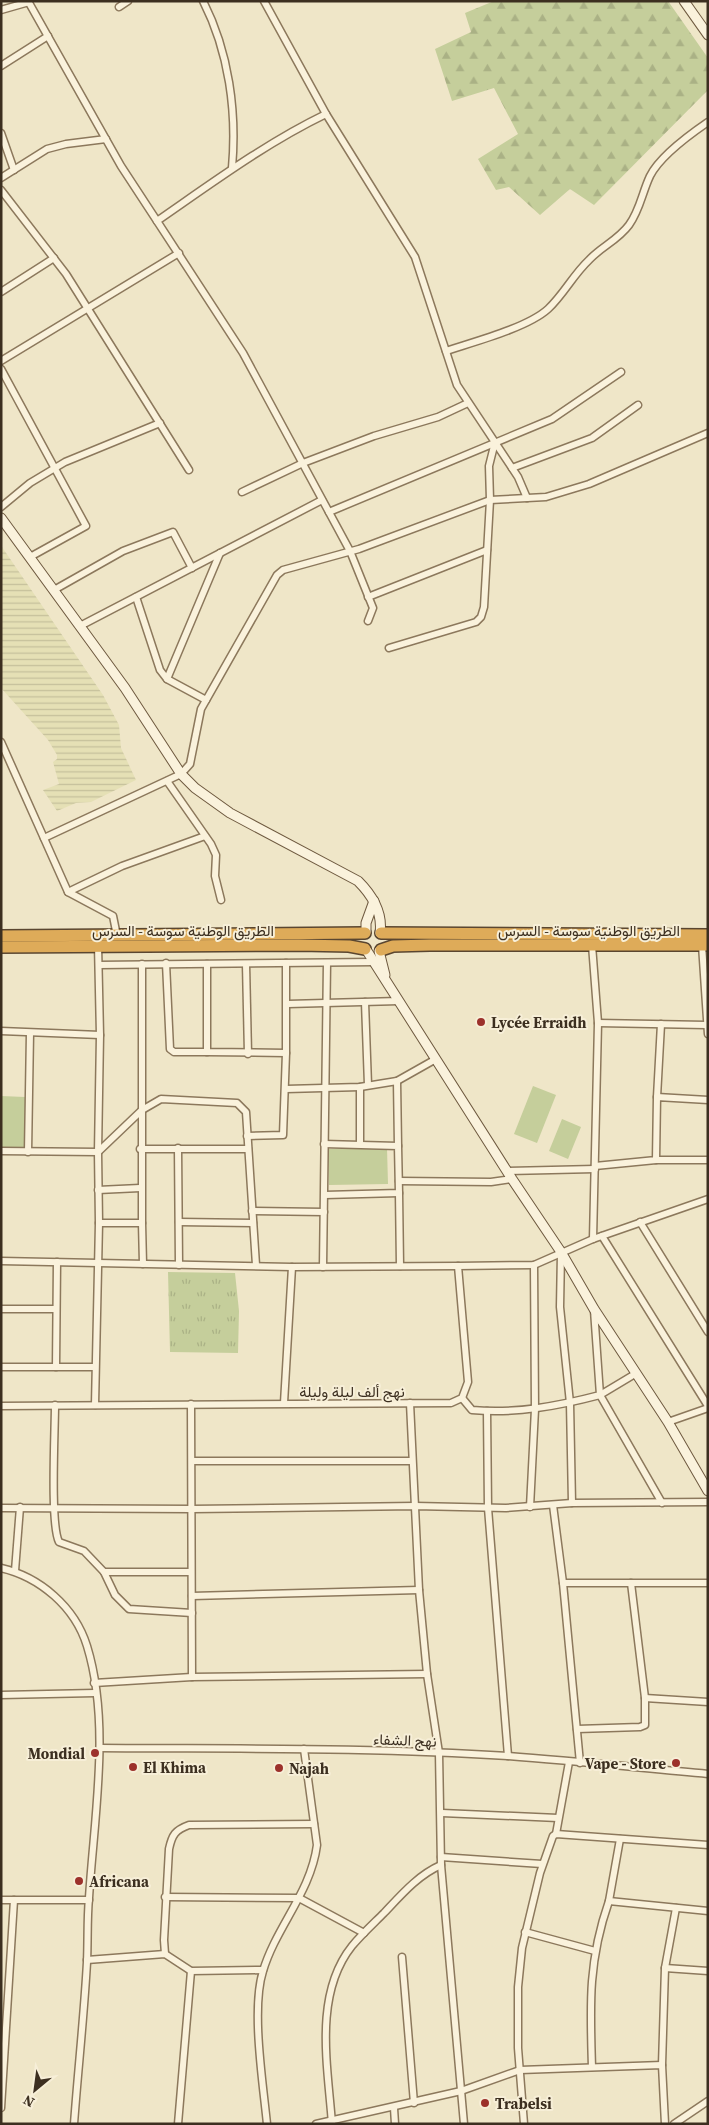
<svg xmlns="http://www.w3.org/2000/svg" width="709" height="2125" font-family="'Source Serif 4',Vazirmatn,serif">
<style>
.farmland{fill:url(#farmland-rules)}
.grass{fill:url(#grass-tufts)}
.forest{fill:url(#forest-firs)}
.park{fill:#c5ce9b}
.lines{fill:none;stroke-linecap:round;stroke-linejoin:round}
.street-casing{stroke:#8c785c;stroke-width:9}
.secondary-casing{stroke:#6e593f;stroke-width:11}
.highway-casing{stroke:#5a4630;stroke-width:14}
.street{stroke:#faf2dc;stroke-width:6}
.secondary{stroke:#faf2dc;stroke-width:9}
.highway{stroke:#deab59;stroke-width:11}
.poi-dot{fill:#9c312b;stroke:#f7efd8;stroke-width:2}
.labels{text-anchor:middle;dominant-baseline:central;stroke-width:4;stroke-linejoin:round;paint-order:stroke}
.street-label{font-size:15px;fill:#3c2f20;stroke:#f7efd8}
.poi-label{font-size:15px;font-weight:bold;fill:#3c2f20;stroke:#f7efd8;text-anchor:start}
</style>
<defs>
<pattern id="farmland-rules" width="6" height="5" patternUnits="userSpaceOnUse" patternTransform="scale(1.25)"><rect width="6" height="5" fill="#e5e0b5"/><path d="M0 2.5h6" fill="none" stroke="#c5c09b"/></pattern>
<pattern id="grass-tufts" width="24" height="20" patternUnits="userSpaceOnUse" patternTransform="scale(1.25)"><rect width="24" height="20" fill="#c5ce9b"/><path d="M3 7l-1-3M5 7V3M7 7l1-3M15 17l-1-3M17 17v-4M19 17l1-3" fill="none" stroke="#aab185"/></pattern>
<pattern id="forest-firs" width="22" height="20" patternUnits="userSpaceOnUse" patternTransform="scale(1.25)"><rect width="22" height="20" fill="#c5ce9b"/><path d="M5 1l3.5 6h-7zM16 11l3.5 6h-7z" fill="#aab185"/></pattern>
</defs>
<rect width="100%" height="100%" fill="#efe6c8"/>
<path class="farmland" d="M2,547l101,148 16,30 2,23 15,32 -45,22 -15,1 -19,8 -14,-21 16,-6 -6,-22 4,-3v-4l-9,-15 -47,-52z"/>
<path class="grass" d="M168,1272l67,1 4,38 -1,42 -68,-1z"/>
<path class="forest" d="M494,1h174l40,57v32l-114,115 -24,-16 -30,26 -31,-28 -13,3 -18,-31 40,-25 -24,-46 -42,13 -17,-52 36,-17 -6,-19z"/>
<g class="park">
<path d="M533,1086l23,9 -19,48 -23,-9z"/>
<path d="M1,1096l24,1v51l-24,-1z"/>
<path d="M562,1119l19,8 -13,32 -19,-8z"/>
<path d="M387,1148l1,36 -59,1 -1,-36z"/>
</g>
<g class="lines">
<g class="street-casing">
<g id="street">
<path d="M28,1l93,165 36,55"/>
<path d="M203,1c26,51 34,111 29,167"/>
<path d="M264,1l62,113c-60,29 -114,69 -169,107l86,132 107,198 23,57 -5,13"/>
<path d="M119,7l9,-6"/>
<path d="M1,10l28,-8"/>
<path d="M1,66l47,-30"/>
<path d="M326,114l89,143 42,128 61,92 9,21"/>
<path d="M1,133l13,37"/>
<path d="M1,178l46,-29 19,-5 40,-5"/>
<path d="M1,190l65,84 123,196"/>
<path d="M1,292l53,-34"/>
<path d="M446,351c27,-9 81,-23 102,-42 16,-15 25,-34 41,-49 12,-13 29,-20 40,-35 11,-15 13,-32 21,-49 10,-20 39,-41 58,-54"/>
<path d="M1,361l178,-108"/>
<path d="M1,369l85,157 -56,31"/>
<path d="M512,468l80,-30 46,-33"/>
<path d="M242,492l61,-29 71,-27 64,-19 30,-14"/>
<path d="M1,507l29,-24 35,-21 95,-39"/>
<path d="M329,512l223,-93 69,-47"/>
<path d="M54,590l69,-39 50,-19 19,36"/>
<path d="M136,597l24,73 7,9 39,21"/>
<path d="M368,597l119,-47"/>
<path d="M80,626l242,-126"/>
<path d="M389,648l87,-26 5,-5 3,-10 6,-107 -1,-34 6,-24"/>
<path d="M167,679l53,-126"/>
<path d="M1,742l67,150 45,24 4,20"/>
<path d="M167,781l44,63 5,11 -1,21 6,24"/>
<path d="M44,838l137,-64 9,-10 11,-55 76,-134 6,-5 76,-21 131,-49 56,-3 43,-13 119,-51"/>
<path d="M68,892l54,-26 83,-30"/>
<path d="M592,945l6,78 -5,216"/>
<path d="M702,945l6,89"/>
<path d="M166,963l4,86 4,3h33"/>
<path d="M207,964v88l79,1v-90"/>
<path d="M246,964l2,90"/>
<path d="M99,965l275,-3"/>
<path d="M365,1002l3,83"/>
<path d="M288,1004l111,-3"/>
<path d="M598,1023l108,2"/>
<path d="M1,1031l99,4"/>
<path d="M397,1081l1,65"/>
<path d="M286,1089l74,-2 37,-6 39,-22"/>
<path d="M657,1097l4,-73"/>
<path d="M247,1136l36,-1 3,-82"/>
<path d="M324,1144l74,2 1,47 -74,2"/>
<path d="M360,1144v-57"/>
<path d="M178,1148l1,117"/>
<path d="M140,1149h108"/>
<path d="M1,1151l97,1 44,-42 19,-11 76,4 9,9 10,153"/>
<path d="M28,1152l2,-119"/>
<path d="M656,1160h52"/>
<path d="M595,1166l61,-6 1,-63 51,3"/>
<path d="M507,1171l88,-2"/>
<path d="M399,1181l92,1 21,-3"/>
<path d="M98,1190l42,-2"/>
<path d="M399,1193l1,73"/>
<path d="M252,1211l72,1"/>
<path d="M179,1222l74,1"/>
<path d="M640,1222l68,110"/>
<path d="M99,1223h43v-259"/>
<path d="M142,1223l1,41"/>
<path d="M602,1236l106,170"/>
<path d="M561,1253l-1,54 10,96 2,100"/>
<path d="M1,1261l291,6 166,-1"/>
<path d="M323,1267l4,-304"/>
<path d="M1,1309h55"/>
<path d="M1,1367h93"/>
<path d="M56,1367l1,-105"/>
<path d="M635,1374l-35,21 62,108"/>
<path d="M462,1398l10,12c44,4 86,-4 128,-15l-6,-85"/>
<path d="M284,1403l8,-136"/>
<path d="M410,1403l9,187 8,84 12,79 2,112 23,259"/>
<path d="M191,1404l1,273"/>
<path d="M55,1405c0,26 -5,119 4,137l25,9 20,21h87"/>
<path d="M95,1405l4,-182 -1,-71 2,-117 -2,-90"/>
<path d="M1,1406l450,-3 11,-5 6,-16 -10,-116 76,-1 59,-26 115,-40"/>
<path d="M487,1411l1,97 20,248"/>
<path d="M668,1422l40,-14"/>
<path d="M192,1461h220"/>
<path d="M553,1505l10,78 17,180"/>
<path d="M530,1507l5,-98 -1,-144"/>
<path d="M1,1508l191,1 223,-3 91,2 66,-5 136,-1"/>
<path d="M1,1568c39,9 74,39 86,78 24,78 7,171 2,252 -2,21 -1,42 -2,64 -3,54 -9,108 -13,162"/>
<path d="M15,1571l5,-64"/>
<path d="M104,1572l11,23 14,14 63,4"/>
<path d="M563,1583h145"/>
<path d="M192,1596l227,-6"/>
<path d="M94,1683l98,-6 235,-3"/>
<path d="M1,1695l94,-2"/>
<path d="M645,1698l63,4"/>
<path d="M577,1729l63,-2 5,-2v-27l-14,-115"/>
<path d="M100,1748c136,1 273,-1 408,8 67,5 133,12 200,18"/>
<path d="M442,1813l116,5"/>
<path d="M556,1834l13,-72"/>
<path d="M441,1857l101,7"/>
<path d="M165,1897l134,1 65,35"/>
<path d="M1,1900h88"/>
<path d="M609,1901l11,-62"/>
<path d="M525,1932l70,19"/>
<path d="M165,1954l-1,-14 5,-91c3,-14 6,-19 20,-24l125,-1"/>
<path d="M402,1957l12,146"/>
<path d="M87,1960l78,-6 26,17 72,-1"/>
<path d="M665,1968l43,3"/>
<path d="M662,2065l3,-97 11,-60"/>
<path d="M592,2067c-2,-62 -4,-106 17,-166l99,10"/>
<path d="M1,2108l13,-208"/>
<path d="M394,2108l1,16"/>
<path d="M178,2124l13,-153"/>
<path d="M267,2124c-4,-41 -16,-115 -4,-153 13,-44 48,-79 54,-126l-13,-96"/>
<path d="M316,2124l145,-33 59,-21 142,-5 3,59"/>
<path d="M332,2124c-4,-57 -19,-129 20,-178 9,-11 21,-22 32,-33 17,-18 34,-38 57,-48"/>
<path d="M524,2124l-6,-76v-61l4,-39 18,-75 13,-37 3,-2 152,11"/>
<path d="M674,2124l34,-23"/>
</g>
</g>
<g class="secondary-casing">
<g id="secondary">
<path d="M684,1l24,34"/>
<path d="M1,518l124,170 56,86 14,14 35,25 128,68c14,14 25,31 22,52"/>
<path d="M366,932v-9l8,-22"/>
<path d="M367,951l145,228 49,73 33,57 74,113 40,69"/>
<path d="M379,951l6,24"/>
</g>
</g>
<g class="highway-casing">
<g id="highway">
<path d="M381,933l327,2"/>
<path d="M1,936l364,-3"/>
<path d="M1,947l298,-2 50,1 16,3"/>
<path d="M381,950l12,-4 37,-1h278"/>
</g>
</g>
<use href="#street" class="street"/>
<use href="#secondary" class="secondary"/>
<use href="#highway" class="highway"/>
</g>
<g class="poi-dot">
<circle cx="481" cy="1022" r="5"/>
<circle cx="95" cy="1753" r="5"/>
<circle cx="676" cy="1763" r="5"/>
<circle cx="133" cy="1767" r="5"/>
<circle cx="279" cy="1768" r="5"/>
<circle cx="79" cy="1881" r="5"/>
<circle cx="485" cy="2103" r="5"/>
</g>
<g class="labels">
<g class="street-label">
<text x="183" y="930">الطريق الوطنية سوسة - السرس</text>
<text x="589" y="930">الطريق الوطنية سوسة - السرس</text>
<text x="352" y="1391">نهج ألف ليلة وليلة</text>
<text transform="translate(405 1740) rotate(2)">نهج الشفاء</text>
</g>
<g class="poi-label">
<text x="491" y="1022">Lycée Erraidh</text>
<text x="85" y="1753" text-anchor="end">Mondial</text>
<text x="666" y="1763" text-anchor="end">Vape - Store</text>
<text x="143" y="1767">El Khima</text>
<text x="289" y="1768">Najah</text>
<text x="89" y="1881">Africana</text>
<text x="495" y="2103">Trabelsi</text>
</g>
</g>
<rect width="709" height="2125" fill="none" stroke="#3c2f20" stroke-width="5"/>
<g transform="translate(35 2090) rotate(209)" stroke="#f7efd8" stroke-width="4" paint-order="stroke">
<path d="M0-4L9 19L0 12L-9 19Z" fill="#3c2f20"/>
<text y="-8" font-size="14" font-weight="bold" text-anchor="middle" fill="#3c2f20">N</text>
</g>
</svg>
